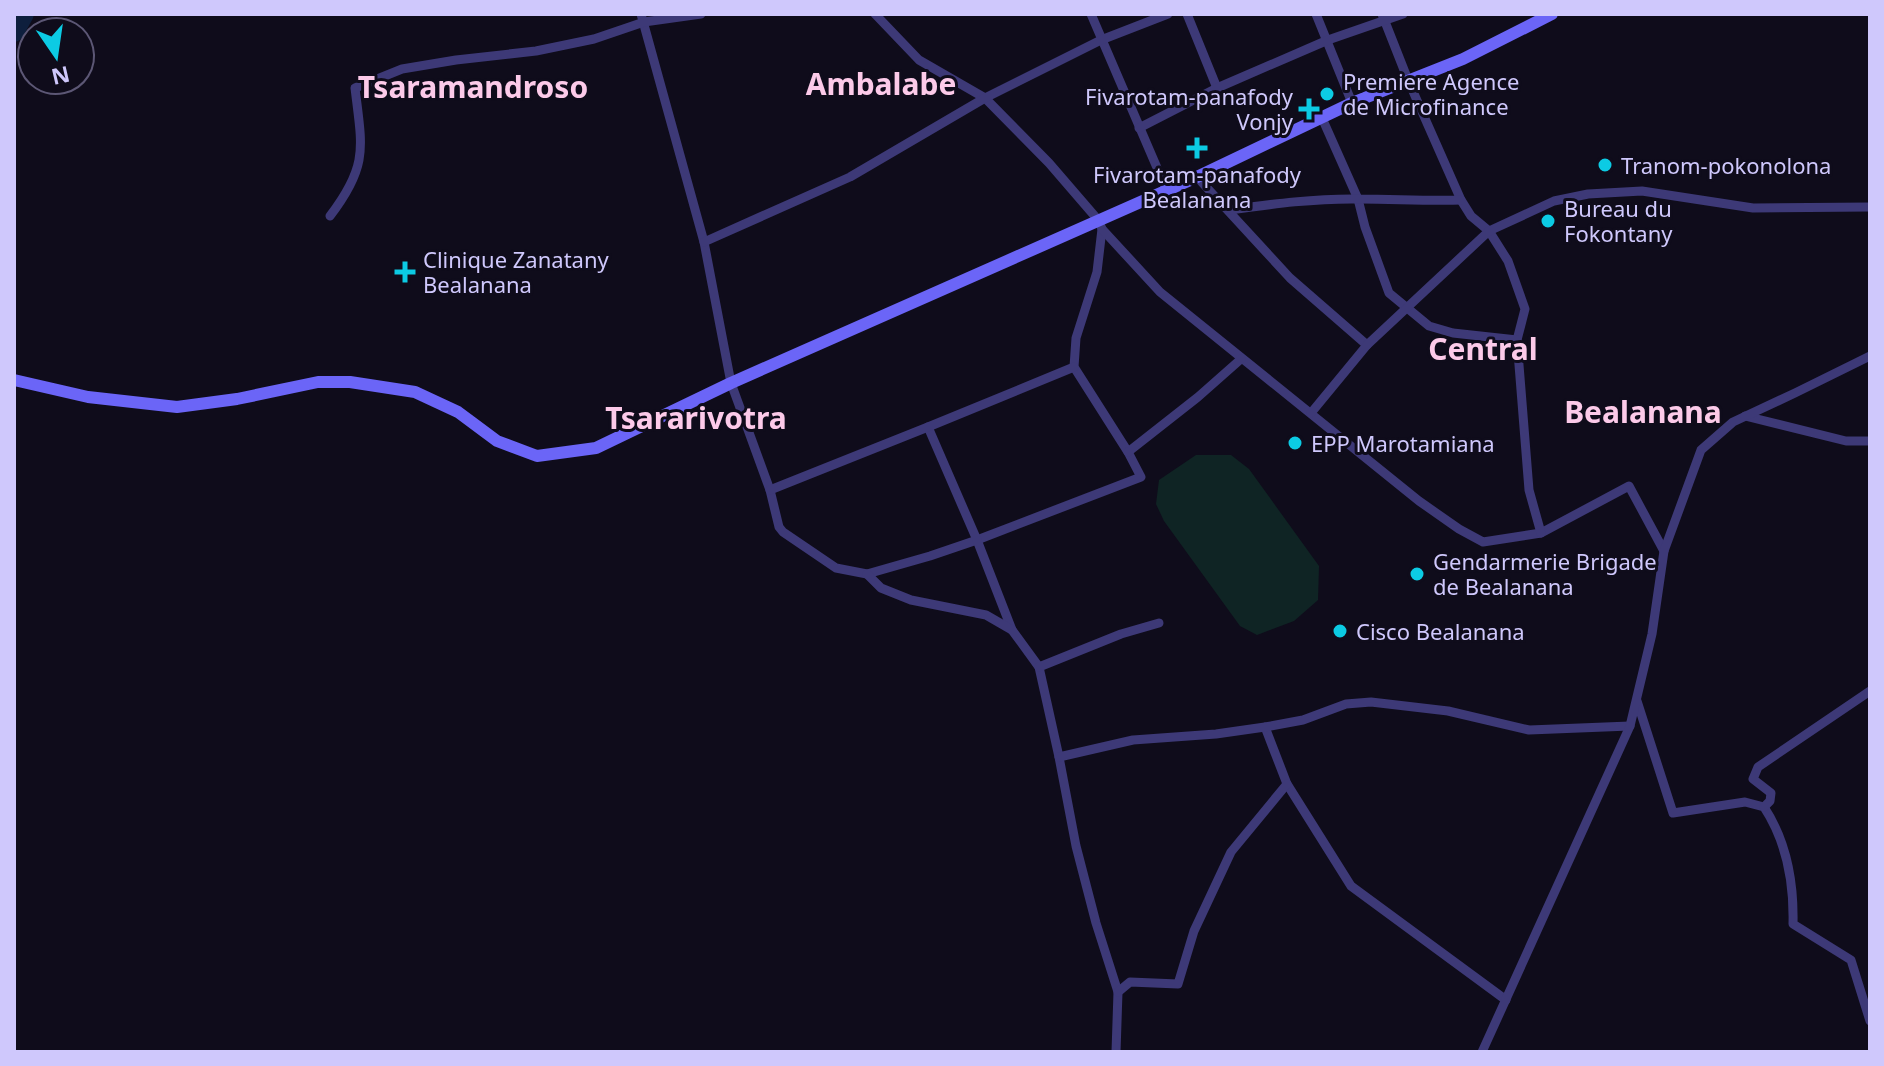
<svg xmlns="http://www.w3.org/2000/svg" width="1884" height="1066" font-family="'Noto Sans',sans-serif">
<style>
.green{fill:#0f2424}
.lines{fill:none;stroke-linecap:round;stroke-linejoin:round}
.river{stroke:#0e1f3d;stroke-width:20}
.street{stroke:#3d3977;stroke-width:9}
.secondary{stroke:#6b65f7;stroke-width:12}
.poi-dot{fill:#0ccbe4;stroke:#0f0c1b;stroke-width:3}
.labels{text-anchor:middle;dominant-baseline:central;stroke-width:6;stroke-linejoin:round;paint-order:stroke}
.poi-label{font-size:22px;fill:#cfc8fc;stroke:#0f0c1b;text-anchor:start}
.district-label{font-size:30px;font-weight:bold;fill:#fccae9;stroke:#0f0c1b}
</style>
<rect width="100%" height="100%" fill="#0f0c1b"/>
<path class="green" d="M1196,455h35l18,14 70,97 -1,34 -24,21 -37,14 -17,-9 -76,-105 -8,-17 3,-24z"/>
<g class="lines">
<path class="river" d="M14,32l10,-18"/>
<g class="street">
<path d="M641,14l63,228 27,141 39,107 9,37 4,5 53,36 31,6 63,-18 47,-16 164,-63 -13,-25 -54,-85 2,-29 21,-66 5,-43"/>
<path d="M875,14l44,46 66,38 64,65 50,58 3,8 58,63 259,209 40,28 24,13 58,-9 88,-47 35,65"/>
<path d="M1091,14l76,177"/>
<path d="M1187,14l30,74"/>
<path d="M1316,14l36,89"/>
<path d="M1382,14l26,66 53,120 10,16 18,15 19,30 17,48 -8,31 12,150 12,43"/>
<path d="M1322,118l36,81 7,28 24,66 40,33 24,7 64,7"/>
<path d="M1139,128l78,-40 111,-48 75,-26"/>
<path d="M1197,177l93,101 77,67"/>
<path d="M1229,210c43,-6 88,-12 132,-11 33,0 66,2 100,1"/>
<path d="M330,216c39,-51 32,-69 25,-128l47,-19 54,-9 80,-9 58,-12 50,-17 57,-8"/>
<path d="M704,242l146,-65 135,-79 116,-58 67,-26"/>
<path d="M1311,413l56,-68 122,-114 65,-30 34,-7 54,-3 111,17 117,-1"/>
<path d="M1745,416l101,25h24"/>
<path d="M928,427l49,113 35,90"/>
<path d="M1128,452l70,-55 43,-38"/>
<path d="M770,490l158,-63 146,-60"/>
<path d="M867,574l14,14 30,12 75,15 26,15 27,37 20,90 17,89 20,77 22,69 -2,60"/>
<path d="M1039,667l82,-33 38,-11"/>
<path d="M1637,701l36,112 72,-11 19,5c23,35 30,75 29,117l58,36 19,61"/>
<path d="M1265,727l22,57 64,102 155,114"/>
<path d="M1059,757l74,-17 83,-6 49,-7 38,-7 43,-16 25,-2 77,9 81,19 101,-4"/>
<path d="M1764,807l6,-6 1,-8 -18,-14 5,-12 112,-76"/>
<path d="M1118,992l12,-10 48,2 16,-53 37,-79 56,-68"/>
<path d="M1482,1052l148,-326 22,-92 12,-83 37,-101 32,-28 62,-29 75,-37"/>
</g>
<path class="secondary" d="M14,380l74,17 89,10 60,-8 81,-17h32l65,10 43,20 39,29 40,15 59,-8 135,-65 466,-206 155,-74 111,-44 89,-45"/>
</g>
<g class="poi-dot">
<circle cx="1327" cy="94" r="8"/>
<path d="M1305 97h8v8h8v8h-8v8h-8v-8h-8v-8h8z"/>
<path d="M1193 136h8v8h8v8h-8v8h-8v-8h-8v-8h8z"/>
<circle cx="1605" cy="165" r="8"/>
<circle cx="1548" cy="221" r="8"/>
<path d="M401 260h8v8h8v8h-8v8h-8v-8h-8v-8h8z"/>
<circle cx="1295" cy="443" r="8"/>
<circle cx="1417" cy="574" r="8"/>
<circle cx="1340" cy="631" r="8"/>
</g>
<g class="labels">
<g class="poi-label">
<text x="1343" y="81">Premiere Agence<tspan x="1343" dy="25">de Microfinance</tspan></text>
<text x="1293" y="96" text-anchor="end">Fivarotam-panafody<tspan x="1293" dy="25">Vonjy</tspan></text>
<text x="1621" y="165">Tranom-pokonolona</text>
<text x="1197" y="174" text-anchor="middle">Fivarotam-panafody<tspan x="1197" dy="25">Bealanana</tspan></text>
<text x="1564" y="208">Bureau du<tspan x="1564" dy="25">Fokontany</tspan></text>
<text x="423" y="259">Clinique Zanatany<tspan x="423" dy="25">Bealanana</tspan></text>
<text x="1311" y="443">EPP Marotamiana</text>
<text x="1433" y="561">Gendarmerie Brigade<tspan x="1433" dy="25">de Bealanana</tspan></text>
<text x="1356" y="631">Cisco Bealanana</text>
</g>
<g class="district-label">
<text x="881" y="83">Ambalabe</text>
<text x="473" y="86">Tsaramandroso</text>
<text x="1483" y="348">Central</text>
<text x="1643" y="411">Bealanana</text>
<text x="696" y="417">Tsararivotra</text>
</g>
</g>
<rect width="1884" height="1066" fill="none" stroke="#cfc8fc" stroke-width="32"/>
<g transform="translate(56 56) rotate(167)"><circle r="38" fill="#0f0c1b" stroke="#5c5775" stroke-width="2"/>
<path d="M0-6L14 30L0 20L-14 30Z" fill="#0ccbe4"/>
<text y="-12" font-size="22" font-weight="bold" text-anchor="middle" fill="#cfc8fc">N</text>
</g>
</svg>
